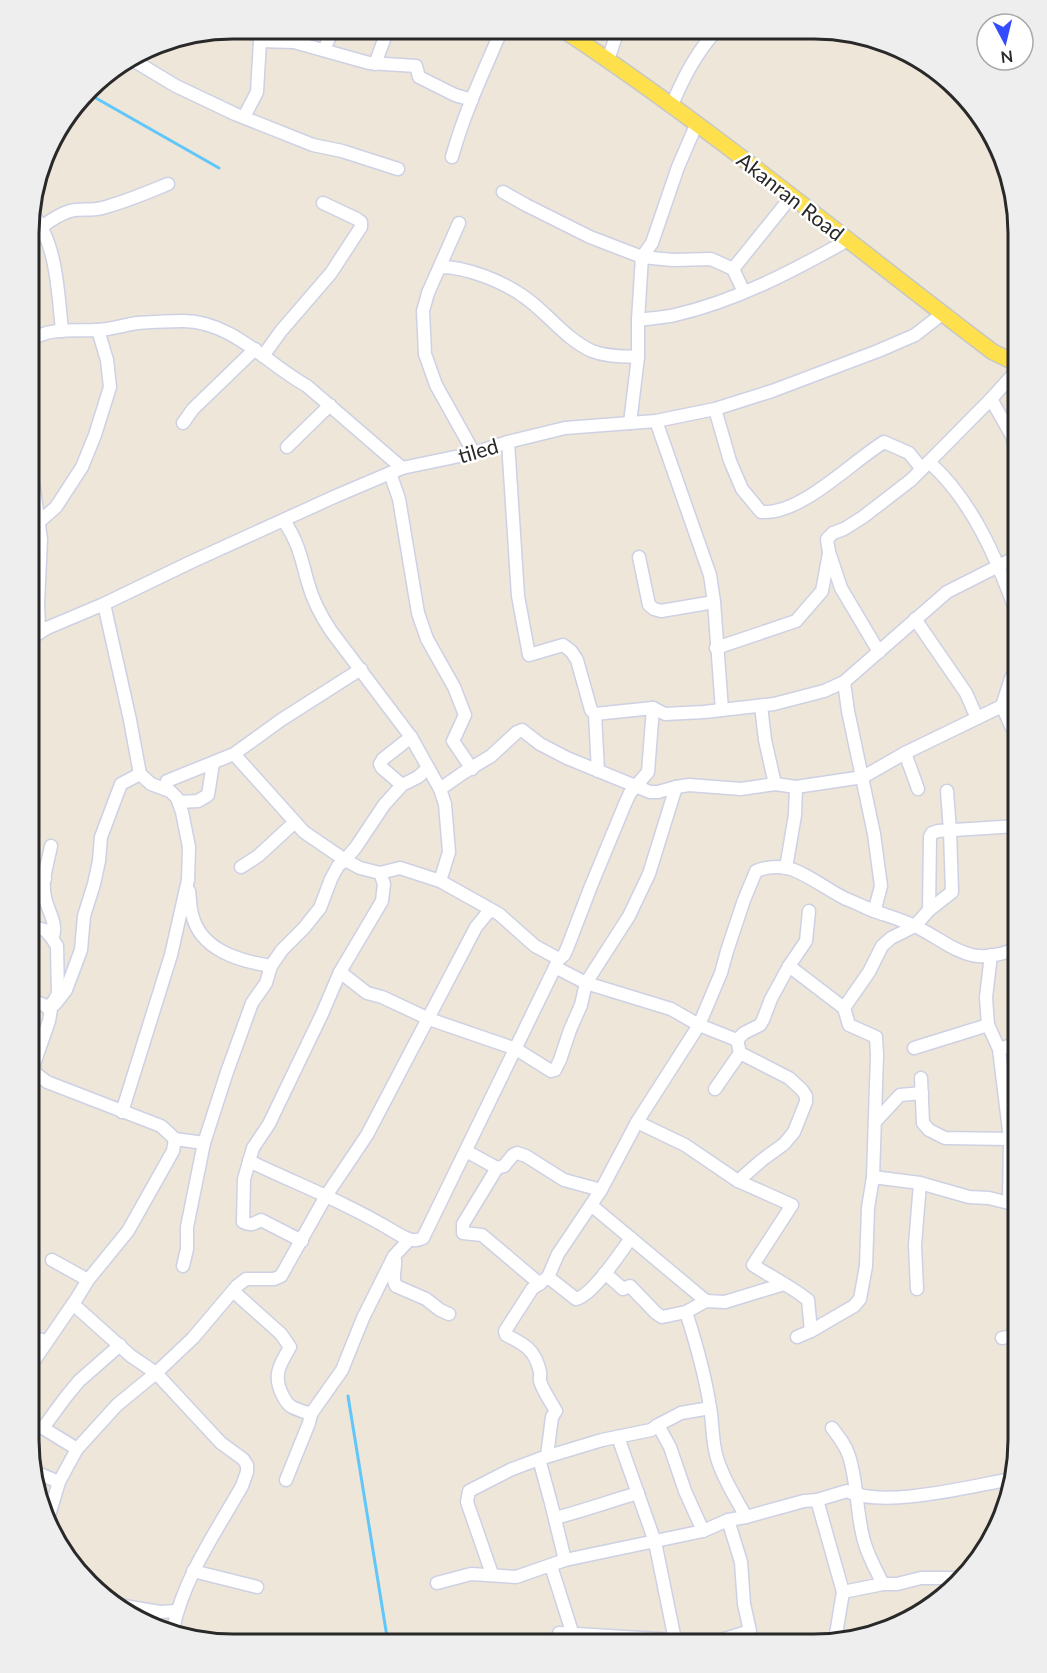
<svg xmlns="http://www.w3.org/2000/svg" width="1047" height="1673" font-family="Lato,sans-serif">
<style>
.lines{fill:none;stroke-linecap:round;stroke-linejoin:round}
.stream{stroke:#61c7fa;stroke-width:3}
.minor-casing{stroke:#ced1e4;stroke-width:15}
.major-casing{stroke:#c7c7c7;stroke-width:18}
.minor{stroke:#fff;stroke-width:12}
.major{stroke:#fee04d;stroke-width:15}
.labels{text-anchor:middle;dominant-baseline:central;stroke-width:5;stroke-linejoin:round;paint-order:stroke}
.street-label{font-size:21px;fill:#292929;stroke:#fff}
.rim{fill:none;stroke:#292929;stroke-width:3}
</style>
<rect width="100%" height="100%" fill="#ede6d9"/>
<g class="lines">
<g class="stream">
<path d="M87,93l132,75"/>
<path d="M348,1396l40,247"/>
</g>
<g class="minor-casing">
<g id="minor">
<path d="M234,29l2,2 24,3"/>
<path d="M260,41l34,1 75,21 47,3 3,11 36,18 17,5"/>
<path d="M324,50l9,-21"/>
<path d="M131,59l45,27 59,28 78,31 29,6 56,18"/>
<path d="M608,60l10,-30"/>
<path d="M375,64l13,-35"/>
<path d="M672,105c11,-27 24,-53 45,-75"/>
<path d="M244,117l13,-25 3,-51 -1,-12"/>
<path d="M452,157c12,-44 32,-86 50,-128"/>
<path d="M503,192l23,13 64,32 52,20 31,3 38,-1 22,10 11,23"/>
<path d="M30,211c27,29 28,82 32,120"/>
<path d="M459,223l-31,70 -5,18 2,43 11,31 38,68"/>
<path d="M30,236c11,-9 26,-21 40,-25 10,-3 22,0 32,-3 23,-6 44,-15 66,-24"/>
<path d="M441,267c25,0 61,14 82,29 24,16 42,43 69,55 15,6 30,5 46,6"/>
<path d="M733,269l58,-72"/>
<path d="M638,320c12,-2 25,-2 37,-5 61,-14 118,-44 173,-75"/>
<path d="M30,341c17,-14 46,-10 66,-11 14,0 28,-5 41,-7 15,-1 31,-2 46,-2 49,0 84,43 124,65l95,82"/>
<path d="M263,356l18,-25 50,-58 30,-46v-5l-4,-3 -34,-16"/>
<path d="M991,399l21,37 6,23"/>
<path d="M715,409l15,52 12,28 19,23c40,3 89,-49 123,-70l25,11 13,16"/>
<path d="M656,421l54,154 4,27 8,108"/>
<path d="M183,423l10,-14 62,-60"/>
<path d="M630,423l8,-66v-37l4,-63 10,-14 26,-76 19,-44"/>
<path d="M508,442l10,154 11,59 34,-10 8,6 6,9 14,50 4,4 3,57"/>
<path d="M287,447l43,-42"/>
<path d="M30,448l1,-25 -1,-5"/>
<path d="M30,461l11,78 -3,64 1,24"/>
<path d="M929,462c45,40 69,100 89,155"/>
<path d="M390,473l9,26 19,114 9,26 27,48 11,28 -12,26 19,28"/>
<path d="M284,521c15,22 17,37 24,62 5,18 13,33 23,48l80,106 29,52 5,15 4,48 -9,29"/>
<path d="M39,522l17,-15 26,-40 13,-32 15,-48 -3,-27 -9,-30"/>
<path d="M639,557l10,48 5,4 7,2 53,-9"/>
<path d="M104,604l26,116 10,54 11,10 19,7 7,7 5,14 7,35 -1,33 -17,75 -49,157"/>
<path d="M915,619l51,74 11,25"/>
<path d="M30,639l17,-11 57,-24 87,-42 145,-66 66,-28 72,-15 34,-11 57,-14 91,-7 59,-12 57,-18 106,-40 37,-16 27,-21"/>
<path d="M716,648l80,-27 26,-30 7,-38"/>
<path d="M879,652l-38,-64 -12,-36 -2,-13 6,-6 11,-4 19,-12 48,-37 80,-81 27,-30"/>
<path d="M844,682l4,29 26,123 7,52 -5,19 -4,5"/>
<path d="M761,706l4,34 10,44"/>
<path d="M595,714l58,-6 12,6 39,-2 70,-8 50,-13 20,-9 103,-90 71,-36"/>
<path d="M1018,733l-7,-7 -9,-20 9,-28 7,-6"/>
<path d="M905,753l13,36"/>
<path d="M234,754l70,78 41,28 15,8 20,5 20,-5 40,13 59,33 36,32 24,13"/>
<path d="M140,774l-19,10 -20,53 -2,24 -5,23 -10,32 -3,34 -15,40 -11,14 -3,-1 -3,18 -15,43 1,9 12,9 114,44 14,13 29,4"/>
<path d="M402,785l-20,-17 -2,-4 3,-5 28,-22"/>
<path d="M165,789l2,-8 67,-27 47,-34 80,-51"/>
<path d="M440,789l23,-16 28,-17 26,-24 5,-2 18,14 27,14 83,34h8l18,-5 13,-2 52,4 34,-5 21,3 67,-10 42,-24 97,-47"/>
<path d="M179,802l19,-1 10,-6 5,-32"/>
<path d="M51,846c-3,16 -10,35 -6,51 2,13 14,28 7,41l5,8 1,48 -4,7"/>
<path d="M241,867l17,-11 37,-34"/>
<path d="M786,868l9,-53 1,-28"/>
<path d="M29,879h16"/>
<path d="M189,891c1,7 1,16 3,23 8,36 47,47 79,52"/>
<path d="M929,910l1,-73 2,-4 6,-2 80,-5"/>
<path d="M29,926l16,4 7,8"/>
<path d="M991,955l-5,42 1,15 1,13 11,24 11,90 -1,64"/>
<path d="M789,966l55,42 5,17 27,12 1,18 -4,122 -5,31 -2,58 -6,33 -6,7 -43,25 -14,6"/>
<path d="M555,967l31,16 85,26 28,16 38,15"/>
<path d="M340,972l27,21 15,4 47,22 87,30 35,22 4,-1 5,-10 10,-30 11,-25 5,-22 43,-67 20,-42 27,-87"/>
<path d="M29,999l15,6 6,5"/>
<path d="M844,1008l25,-36 13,-26 9,-8 24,-12 14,-16 23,-18 -2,-61 -3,-40"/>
<path d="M737,1040l3,13 49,25 13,12 4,6v6l-12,30 -10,12 -22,16 -24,21"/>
<path d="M737,1040l7,-7 16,-8 3,-5 8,-21 18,-33 17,-25 3,-30"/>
<path d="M914,1048l74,-23"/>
<path d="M999,1049l19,-6"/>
<path d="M921,1078l2,45 6,7 16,8 65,1 8,-2"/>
<path d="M715,1089l25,-36"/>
<path d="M637,1122l48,23 53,36 54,24 -39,60c18,12 38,21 55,35l3,31"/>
<path d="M875,1122l25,-27 22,-2"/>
<path d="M466,1151l31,17"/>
<path d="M249,1161c48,23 98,42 144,70 9,5 19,13 30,7l136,-279 5,-4 4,-9 23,-60 34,-82 5,-11 18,-21 5,-64"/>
<path d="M873,1177l47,6 49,14 20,1 20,5 9,-1"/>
<path d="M591,1205l115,96"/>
<path d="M302,1241l-41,-21c-8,4 -10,6 -18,2l1,-43 9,-31 16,-24 53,-110 18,-42 42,-71 2,-17 -4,-11"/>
<path d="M52,1260l36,20"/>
<path d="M395,1260c1,9 -4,18 1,26l30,13 14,11 9,4"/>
<path d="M183,1266l4,-17v-22l17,-84 23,-71 25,-69 14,-20 5,-17 11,-16 22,-22 16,-20 11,-29 7,-13 7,-6 11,-13 28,-42 18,-20 16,-8 10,-9"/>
<path d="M605,1273l18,16 7,-3 26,27 6,4 24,-5 20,-11 19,1 59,-18"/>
<path d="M548,1277l28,22c17,-4 44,-46 55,-61"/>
<path d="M540,1284l-58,-49 -19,-2v-9l34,-56 7,-2 9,-11 4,-2 9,3 38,24 37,10"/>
<path d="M917,1289l-2,-44 5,-62"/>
<path d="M233,1291l48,43 9,13c-10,17 -18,29 -7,49 2,4 5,9 9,11 6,3 13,5 19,7"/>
<path d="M73,1304l58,52 25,17 65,70 22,16 4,6v7l-5,14c-26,46 -58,91 -69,143"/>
<path d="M686,1312c10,31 19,63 24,95 3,17 2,36 7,51 6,21 19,40 29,59"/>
<path d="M29,1337l18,4"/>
<path d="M1002,1338l16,-3"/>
<path d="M29,1368l48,-70 11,-18 40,-49 45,-80 2,-12"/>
<path d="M29,1423l14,5 34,21"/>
<path d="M658,1425l23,-12 29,-5"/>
<path d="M43,1428l22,-30 14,-17 41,-36"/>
<path d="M832,1428c7,9 14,18 17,28 9,28 7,57 15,85 4,15 12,29 19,43"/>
<path d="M618,1437l37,105 20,98"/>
<path d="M547,1456l5,-39 4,-6c-5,-9 -13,-20 -16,-30 -1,-4 1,-5 0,-9 -5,-23 -16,-28 -34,-37l-1,-4 27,-42 16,-12 10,-23 43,-64 36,-68 62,-97 22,-52 6,-22 17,-51 12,-29c10,-4 21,-5 31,-3 16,3 41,22 57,30 10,4 20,9 30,13 14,5 29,9 43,16 40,21 53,41 101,21"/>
<path d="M539,1459l12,44 14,57"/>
<path d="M35,1472l24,10"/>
<path d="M286,1480l23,-57 2,-9 31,-44 21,-52 31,-62 15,-16"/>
<path d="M817,1500l26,92 -8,48"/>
<path d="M555,1518c28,-7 55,-17 83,-25"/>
<path d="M47,1522l12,-40 18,-33 40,-44 39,-32 37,-35 44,-52 9,-7h28l7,-3 45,-80 41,-61 109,-208 14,-17"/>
<path d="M551,1566l22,69"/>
<path d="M193,1571l64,16"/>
<path d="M492,1574l-25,-72 2,-11 41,-21 29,-11 63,-19 49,-10 7,-5 12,22 15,44 18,40"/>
<path d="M437,1583l34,-9 45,3 49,-17 138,-29 25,-11 18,-3 58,-16 13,-1 30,-9c37,18 124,-5 165,-12"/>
<path d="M843,1592l40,-8h14l24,-6h38"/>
<path d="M112,1604l48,8 16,-1"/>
<path d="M559,1644v-11l116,7h46l29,-9 -6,-27 -3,-42 -13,-42"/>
</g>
</g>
<g class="major-casing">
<path id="major" d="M562,29c150,99 288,215 431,323l25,12"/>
</g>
<use href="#minor" class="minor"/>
<use href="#major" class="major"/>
</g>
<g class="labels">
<g class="street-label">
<text transform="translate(791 196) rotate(38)">Akanran Road</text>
<text transform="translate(478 450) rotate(-16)">tiled</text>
</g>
</g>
<path d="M0 0H1047V1673H0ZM233 39H814A194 194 0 0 1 1008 233V1440A194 194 0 0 1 814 1634H233A194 194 0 0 1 39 1440V233A194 194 0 0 1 233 39Z" fill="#eee" fill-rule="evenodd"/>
<path class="rim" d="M233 39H814A194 194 0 0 1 1008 233V1440A194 194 0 0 1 814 1634H233A194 194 0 0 1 39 1440V233A194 194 0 0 1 233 39Z"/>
<g transform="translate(1005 42) rotate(173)"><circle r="28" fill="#ffffff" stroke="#a9a9a9" stroke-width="1.5"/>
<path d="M0-4.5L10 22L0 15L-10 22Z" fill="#344cff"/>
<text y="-9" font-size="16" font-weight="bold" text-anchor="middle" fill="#292929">N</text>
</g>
</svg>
